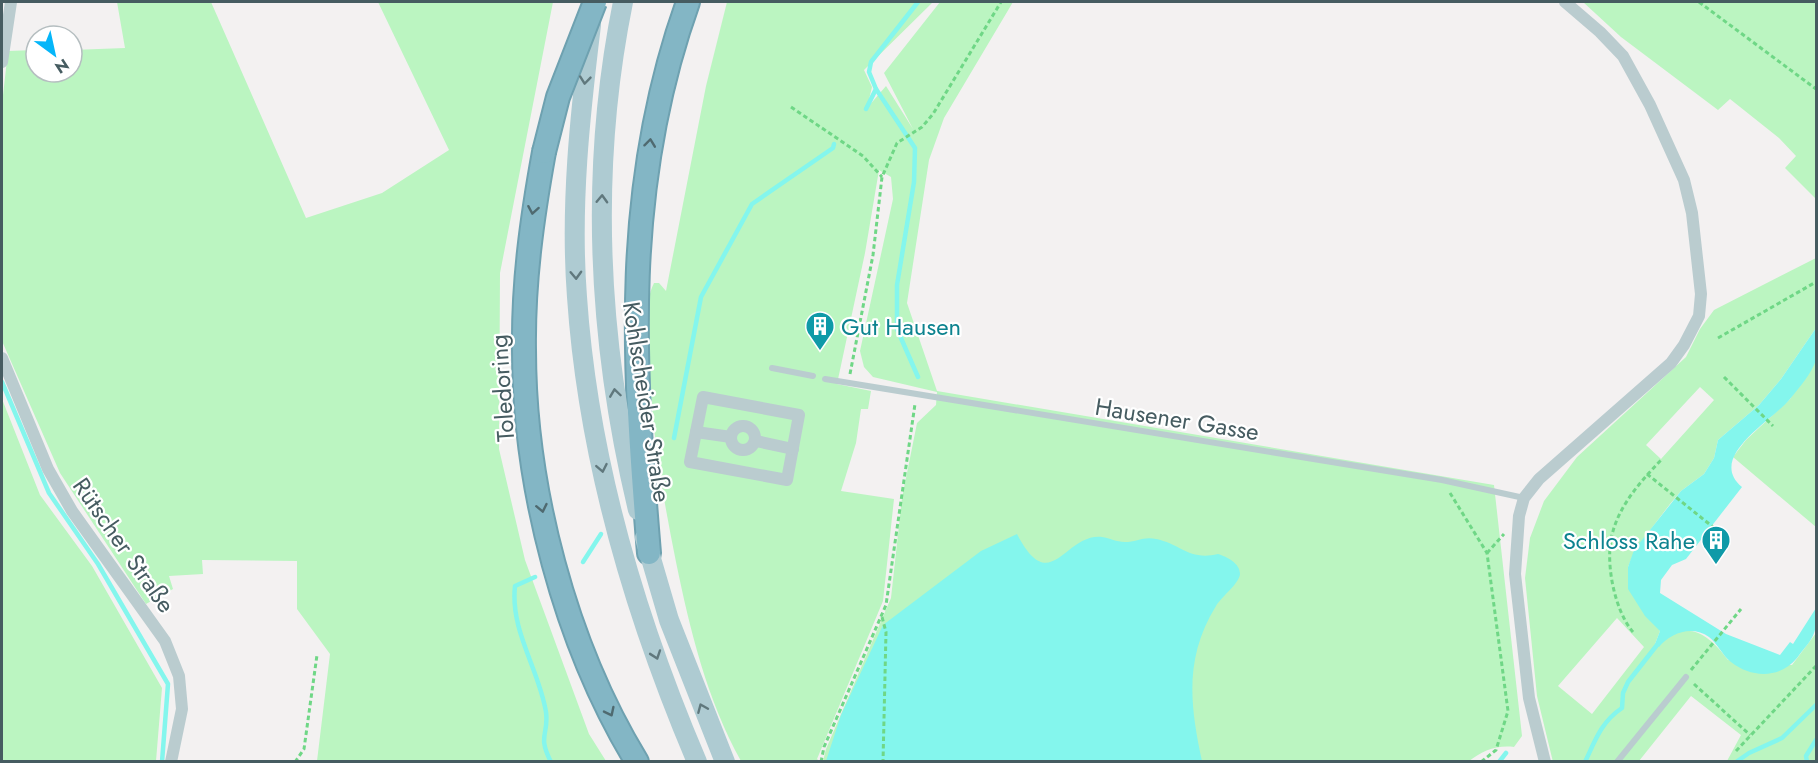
<svg xmlns="http://www.w3.org/2000/svg" width="1818" height="763" font-family="Jost,sans-serif">
<style>
.green{fill:#bbf5c1;fill-rule:evenodd}
.water{fill:#84f6ed}
.lines{fill:none;stroke-linecap:round;stroke-linejoin:round}
.stream{stroke:#84f6ed;stroke-width:4.5}
.highway-casing{stroke:#6ea1b0;stroke-width:26}
.path{stroke:#6fd786;stroke-width:3;stroke-dasharray:4.5 3;stroke-linecap:butt}
.lane{stroke:#bacccf;stroke-width:6}
.street{stroke:#bacccf;stroke-width:12}
.primary{stroke:#aecbd2;stroke-width:20}
.highway{stroke:#83b6c5;stroke-width:22}
.highway-bridge-casing{stroke:#6ea1b0;stroke-width:26;stroke-linecap:butt}
.highway-bridge{stroke:#83b6c5;stroke-width:22}
.oneway{stroke:#60787d}
.oneway2{stroke:#4f6a70}
.labels{text-anchor:middle;dominant-baseline:central;stroke-width:4.5;stroke-linejoin:round;paint-order:stroke}
.culture-label{font-size:24px;fill:#0d838f;stroke:#fff;text-anchor:start}
.street-label{font-size:24px;fill:#465c61;stroke:#fff}
</style>
<rect width="100%" height="100%" fill="#f3f1f1"/>
<g class="green">
<path d="M117,2h94l95,216 76,-25 67,-43 -71,-148h175l-53,271 -1,176 26,111 64,174 17,27h-289l13,-107 -33,-45v-48l-95,-1 1,14 -34,2 4,13 -27,15 -86,-131 -58,-132v-237l6,-53 28,-1v22h36v-22l53,-2z"/>
<path d="M727,2h206l-69,68 8,17 -5,21 19,-22 27,43 -29,-56 56,-71h73l-69,116 -15,42 -22,143 30,88 557,94 28,251 -8,11c-18,-2 -32,4 -46,15l-645,-1 3,-12 65,-151 11,-100 15,-75 19,-18 1,-13 -64,-15 -9,-10 -4,-16 33,-152 -2,-22 -12,-7 -14,83 -28,131 34,7 -3,18h-7l-5,34 -15,48 53,8 -11,102 -66,158 2,2h-78c-34,-61 -51,-131 -65,-199 -14,-69 -26,-141 -27,-212 -1,-23 -5,-47 5,-67h5l7,8 40,-205z"/>
<path d="M1583,2h233v197l-31,-31 11,-12 -17,-18 -49,-39 -12,11 -97,-73z"/>
<path d="M1816,258v70l-35,51 -22,26 -41,35 -4,18 -10,16 -23,17 -11,13 -35,46 -7,17 32,64 -5,13 4,2c26,-30 51,-11 69,14l64,5 24,-32v128h-89l14,-26 -50,-39 -52,65 -86,1 -16,-66 -12,-118 5,-40 14,-37 33,-44 109,-100 14,-28 14,-19zM1700,387l14,13 -53,59 -15,-14zM1617,618l27,29 -52,67 -34,-28z"/>
<path d="M1816,359v168l-83,-70 13,-17 44,-41z"/>
<path d="M2,399l38,96 52,71 70,122 -6,73h-154z"/>
</g>
<g class="water">
<path d="M1816,328c1,9 2,23 0,32 -4,13 -18,29 -26,39 -18,22 -84,58 -48,88l-56,72 -14,6 -11,15 -1,13 66,41 54,21 10,-13 3,2 23,-36c1,28 -2,28 -19,50 -17,21 -46,20 -66,4 -9,-7 -13,-18 -22,-25 -16,-12 -38,-5 -50,10l-4,-3 5,-13 -15,-15 -17,-27v-22l6,-17 47,-59 23,-17 10,-16 4,-18 41,-35 22,-26z"/>
<path d="M1017,534c34,65 47,-1 85,3 8,1 14,5 23,5 11,0 19,-6 31,-3 25,5 33,22 62,15 9,3 22,9 22,20 -1,10 -18,22 -24,32 -32,52 -26,99 -14,155h-376l15,-46 42,-90 98,-74z"/>
</g>
<g class="lines">
<g class="stream">
<path d="M876,89l39,59 -1,34 -17,103v44l21,48"/>
<path d="M866,109l10,-20 -7,-17 2,-10 47,-60"/>
<path d="M2,382l47,111 49,71 70,120 -6,78"/>
<path d="M674,438l27,-141 51,-93 81,-56 1,-4"/>
<path d="M583,562l18,-28"/>
<path d="M535,577l-20,9c-5,45 24,83 31,126 3,23 -9,23 5,50"/>
<path d="M1499,762l7,-9"/>
<path d="M1585,762c10,-21 16,-40 37,-54l1,-15 5,-11 29,-37"/>
<path d="M1736,762l13,-9 33,-15 34,-33"/>
<path d="M1807,762l-1,-6 10,-16"/>
</g>
<g class="highway-casing">
<g id="highway">
<path d="M544,152c-12,66 -21,131 -20,198 0,137 41,294 113,412"/>
<path d="M649,553c-16,-191 -27,-367 39,-551"/>
</g>
</g>
<g class="path">
<path d="M1699,2l117,87"/>
<path d="M791,107l72,49 19,21"/>
<path d="M1718,338l98,-56"/>
<path d="M850,374l23,-119 9,-78 15,-34 25,-16 11,-13 68,-112"/>
<path d="M1724,377l49,49"/>
<path d="M1647,474l66,53"/>
<path d="M1450,493l37,60 21,158 -12,39 -15,12"/>
<path d="M1487,553l17,-19"/>
<path d="M882,617l4,15 -3,130"/>
<path d="M1633,632c-19,-22 -29,-73 -20,-101 8,-28 29,-51 49,-72"/>
<path d="M1691,670l50,-61"/>
<path d="M1694,684l56,51"/>
<path d="M1736,751l80,-85"/>
<path d="M295,762l9,-13 13,-94"/>
<path d="M821,762l3,-15 62,-142 29,-201"/>
</g>
<g class="lane">
<path d="M772,368l41,8"/>
<path d="M825,379l617,101 82,18"/>
<path d="M1617,762l69,-85"/>
</g>
<g class="street">
<path d="M2,62l9,-60"/>
<path d="M2,358l46,111 24,42 93,130 14,35 3,33 -11,53"/>
<path d="M703,397l96,18 -12,65 -97,-18z"/>
<circle cx="743" cy="438" r="12"/>
<path d="M696,432l35,5"/>
<path d="M756,441l37,8"/>
<path d="M1545,762l-16,-64 -14,-124 4,-58 5,-18 15,-19 132,-116 13,-18 15,-29 2,-22 -9,-81 -8,-33 -34,-75 -27,-49 -23,-24 -35,-30"/>
</g>
<g class="primary">
<path d="M623,2c-34,168 -25,341 15,508"/>
<path d="M591,25c-11,90 -21,181 -14,272 11,161 57,317 120,465"/>
<path d="M645,538l24,82 56,142"/>
</g>
<use href="#highway" class="highway"/>
<g class="highway-bridge-casing">
<path id="highway-bridge" d="M544,152l14,-55 37,-95"/>
</g>
<use href="#highway-bridge" class="highway-bridge"/>
</g>
<defs><path id="oneway-chevron" d="M-2-3.5L2.5 0L-2 3.5" fill="none" stroke-width="1.6" stroke-linecap="round" stroke-linejoin="round" transform="scale(1.5)"/></defs>
<g class="oneway">
<use href="#oneway-chevron" transform="translate(585 80) rotate(96)"/>
<use href="#oneway-chevron" transform="translate(602 199) rotate(-88)"/>
<use href="#oneway-chevron" transform="translate(576 275) rotate(88)"/>
<use href="#oneway-chevron" transform="translate(615 393) rotate(-98)"/>
<use href="#oneway-chevron" transform="translate(602 468) rotate(79)"/>
<use href="#oneway-chevron" transform="translate(656 655) rotate(71)"/>
<use href="#oneway-chevron" transform="translate(702 708) rotate(-113)"/>
</g>
<g class="oneway2">
<use href="#oneway-chevron" transform="translate(650 143) rotate(-83)"/>
<use href="#oneway-chevron" transform="translate(533 210) rotate(100)"/>
<use href="#oneway-chevron" transform="translate(542 508) rotate(78)"/>
<use href="#oneway-chevron" transform="translate(610 712) rotate(64)"/>
</g>
<defs>
<g id="building-pin" transform="scale(1.5)"><path d="M0 17L-7.5 6A9.5 9.5 0 1 1 7.5 6Z" fill="#0f9aa8" stroke="#fff"/><path d="M-4-6H4V6H1V3H-1V6H-4ZM-2.5-4.3h1.7v1.8h-1.7ZM.8-4.3h1.7v1.8H.8ZM-2.5-1h1.7V.8h-1.7ZM.8-1h1.7V.8H.8Z" fill="#fff"/></g>
</defs>
<g fill-rule="evenodd">
<use href="#building-pin" x="820" y="326"/>
<use href="#building-pin" x="1716" y="540"/>
</g>
<g class="labels">
<g class="culture-label">
<text x="841" y="326">Gut Hausen</text>
<text x="1695" y="540" text-anchor="end">Schloss Rahe</text>
</g>
<g class="street-label">
<text transform="translate(502 388) rotate(-94)">Toledoring</text>
<text transform="translate(647 402) rotate(81)">Kohlscheider Straße</text>
<text transform="translate(1177 419) rotate(9)">Hausener Gasse</text>
<text transform="translate(124 545) rotate(55)">Rütscher Straße</text>
</g>
</g>
<rect width="1818" height="763" fill="none" stroke="#465c61" stroke-width="6"/>
<g transform="translate(54 54) rotate(147)"><circle r="28" fill="#ffffff" stroke="#b5bec0" stroke-width="1.5"/>
<path d="M0-4.5L10 22L0 15L-10 22Z" fill="#05b6f9"/>
<text y="-9" font-size="16" font-weight="bold" text-anchor="middle" fill="#465c61">N</text>
</g>
</svg>
